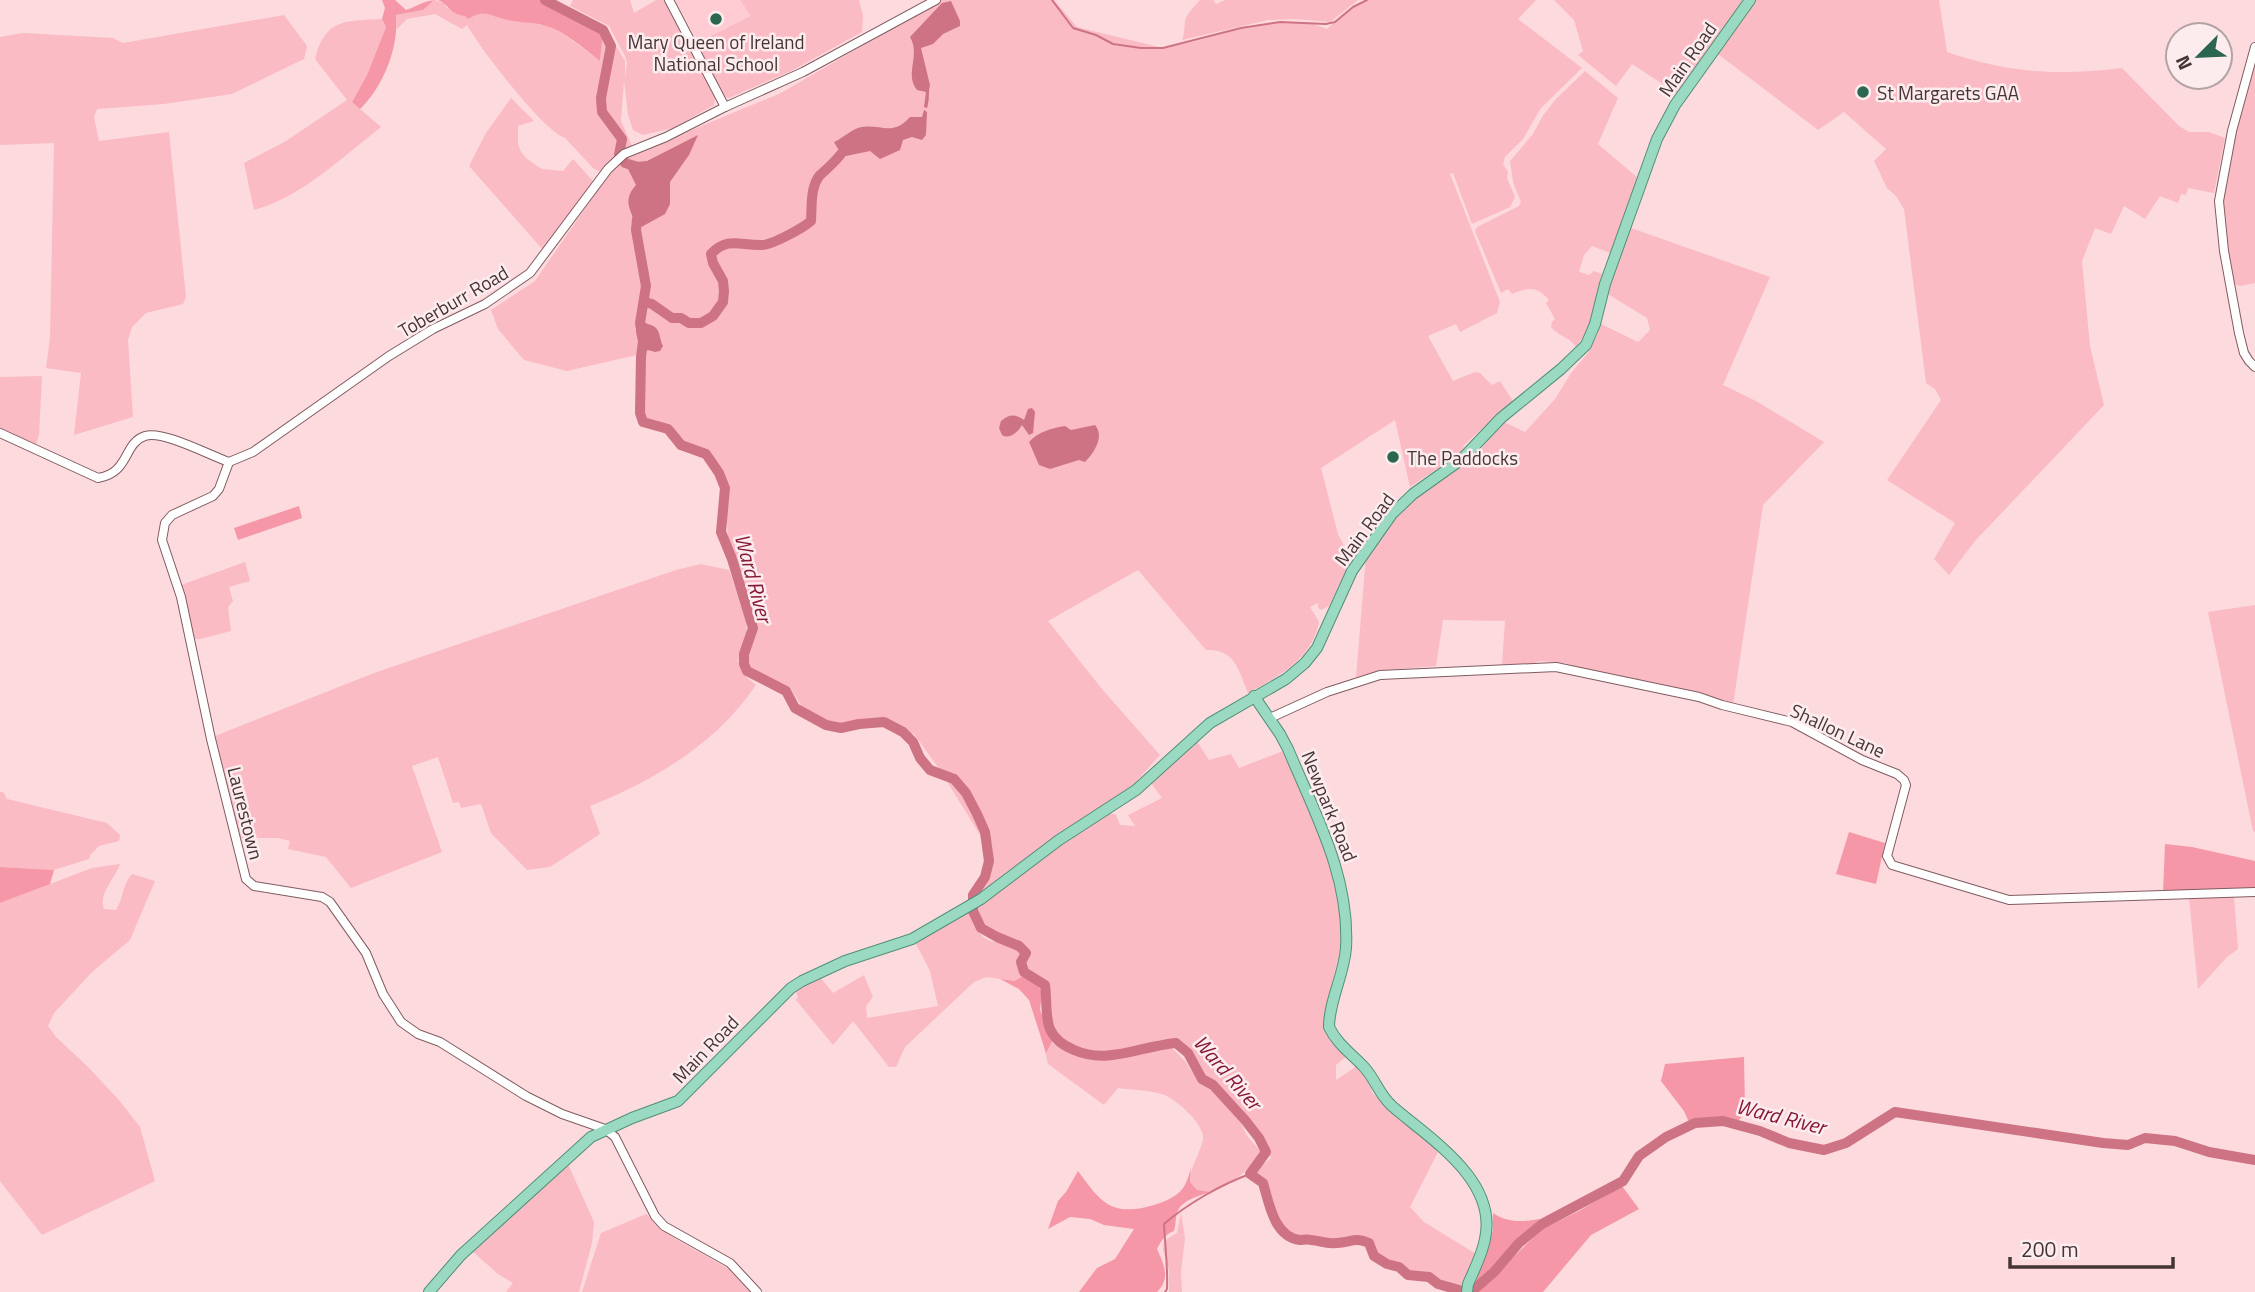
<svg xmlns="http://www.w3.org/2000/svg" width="2255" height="1292" font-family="'Titillium Web',sans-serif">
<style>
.built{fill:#ffccd3}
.green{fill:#fbbbc4}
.forest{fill:#f597a7}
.water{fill:#cd7384}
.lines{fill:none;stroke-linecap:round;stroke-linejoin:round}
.stream{stroke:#cd7384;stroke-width:2}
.river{stroke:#cd7384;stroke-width:10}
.minor-casing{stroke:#805c61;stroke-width:10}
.major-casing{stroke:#519077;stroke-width:12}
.minor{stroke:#fff;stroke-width:8}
.major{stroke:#9bdac2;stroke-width:10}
.poi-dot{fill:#2a6650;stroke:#fdecee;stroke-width:2.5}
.labels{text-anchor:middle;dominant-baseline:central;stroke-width:5;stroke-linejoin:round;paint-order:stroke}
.poi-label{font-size:19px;fill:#453537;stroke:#fdecee;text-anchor:start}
.street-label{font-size:19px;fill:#453537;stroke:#fdecee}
.water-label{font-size:21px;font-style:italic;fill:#86193a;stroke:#fdecee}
</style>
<rect width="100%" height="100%" fill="#fcdade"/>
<path class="built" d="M675,0h65l12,16 -54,27z"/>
<g class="green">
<path d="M434,0l10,3 3,5 29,6 12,-2 16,7 41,6 20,10 35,26 3,-29 4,-1 18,30v17l2,-15 -2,-7 -16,-30 -39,-20 3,-6h57l4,13 22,-13h8l51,97 -1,8 -41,23 -30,7 -10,-5 -5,-15 -4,-35 -3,41 11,25 -13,9 -17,17 -8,-3 -29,-31c-21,-6 -86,-91 -98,-113l-5,4 -27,-15 -28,5 -10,10 -1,-14 27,-5z"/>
<path d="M740,0h119l4,16 -1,16 -71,39 -62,27 -7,-2 -27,-52 56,-28z"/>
<path d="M941,0h113l23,27 86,21 30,-6 47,-13 40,-7 33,2 14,5 17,-16 21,-13h171l-18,19 64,49 -41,40 -18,31 -18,18 -2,7 5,8 -1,6 8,19 -5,10 -38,17 -19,-51 -3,1 50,128 -3,11 -37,19 -4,-8 -28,12 25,45 22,-9 5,1 12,12 8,-4 13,20 -49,44 -2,7 -52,35 -15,-67 -74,48 17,66 13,26 -22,46 -8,4 -3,-2v-5l-8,4 9,15c-7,37 -41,55 -71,71 -9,-22 -13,-45 -42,-43l-68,-80 -90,51 54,68 58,66 -28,31 -127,87 1,3 -33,23 -1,-3c13,-15 18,-27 16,-48l-48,-78 -26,-36 -30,-11 -52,3 -28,-16 -13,-21 -50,-21 5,9 10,8c-39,58 -102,96 -166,121l10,28 -50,33 -23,3 -36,-37 -10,-29 -20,4 -2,-6 -6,1 -15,-46 -26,9 30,86 -91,36 -25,-31 -38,-8 2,-8 -12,-3h-37l-26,-102 159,-63 302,-103 25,-6 28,6 18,49 -1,23 -8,19 3,7 15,-54 -28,-74 -3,-58 -18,-24 -30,-9 -11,-22 -21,-6 -8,-66 -70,16 -43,-11 -26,-31 -7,-19 44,-29 80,-116 14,-9 152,-63z"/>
<path d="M1200,0h13l3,4 9,-4h133l-28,22 -37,-3 -25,1 -86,20c3,-7 2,-12 3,-19 2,-8 10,-15 15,-21z"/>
<path d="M1554,0h189l-65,94 -46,-30 -16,22 -38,-31 5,-4 -9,-31z"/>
<path d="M1756,0h183l8,52c62,21 111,24 175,16l57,58 10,6h20l16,6 -11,55 -26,-5 -2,7 -5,-1 -3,9 -18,-7 -15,23 -21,-13 -13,28 -16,-6 -13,33 8,85 14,59 -129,136 -26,34 -15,-16 21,-36 -68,-43 54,-80 -6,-11 -9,-6 -22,-174 -8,-13 -9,-8 -13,-27 12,-12 -42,-37 -26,18 -100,-76z"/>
<path d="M284,15l23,31 -3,13 -72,35 -68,10 -67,5 -3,8 5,24 70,-9 17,165 -3,7 -37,9 -14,14 -4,13 5,77 -59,18 7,-62 -35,-5 4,-30 4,-195 -54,2v-108l23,-4 90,5 10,5z"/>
<path d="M382,19l4,8 -19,48 -15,27 29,25c-39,30 -79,70 -127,83l-10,-47 42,-22 61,-41 -32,-41c10,-41 31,-38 67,-40z"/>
<path d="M2255,64v219l-15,3 -7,-3 -4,-11 -8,-70 19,-88z"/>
<path d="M1585,71l33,27 -20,46 40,34 -25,76 -21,-8 -8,9 -5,17 10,3 5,-4 11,4 -18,57 -11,15c-6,-10 -18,-11 -25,-20l1,-5 3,-3 -9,-16 3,-3c-12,-14 -21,-13 -37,-6l-4,-5 -7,4 -26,-62 2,-4 42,-21 2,-4 -8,-20 -3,-21 23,-27 9,-17 13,-17z"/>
<path d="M511,98l23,23 -16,5v18l3,8 6,7 15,10 21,2 10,-12 21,23 -50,69 -75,-85 17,-33z"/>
<path d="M1631,228l139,49 -47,108 33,16 68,41 -61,63 -30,200 -143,-34 -26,-8 -24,-2 -12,4 -26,-1 3,-43 -62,-1 -7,46 -49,4 -31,7 10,-121 30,-43 33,-26 28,-18 23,-19 24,-28 21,10 30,-33 16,-26 17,-20 10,-19 1,-11 39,19 12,-12 -3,-12 -41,-25z"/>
<path d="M42,376l-3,59 -3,9 -36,-15v-52z"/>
<path d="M245,562l5,19 -21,6 4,14 -5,6 3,24 -31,8h-6l-13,-54z"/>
<path d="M2255,605v227l-2,-1 -45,-219z"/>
<path d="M1196,740l13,20 22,-6 8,14 44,-17c25,59 60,121 58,187 0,23 -22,77 -15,94 4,10 13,17 21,24l-11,9v15l21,-14 11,15 5,13 66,56 -29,57 14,15 52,32 -14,28 -1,7 -17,-5 -14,-8 -22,-3 -9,-7 -17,-3 -6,-3 -4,-15c-24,-12 -33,2 -54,-1 -5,0 -10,-5 -16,-5 -9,-2 -12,0 -20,-7 -19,-19 -14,-40 -30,-58l19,-16c-4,-10 -11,-13 -17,-20 -5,-6 -6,-13 -10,-19 -5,-9 -13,-18 -20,-26 -6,-6 -17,-7 -22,-14 -11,-14 -13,-35 -34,-39 -9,-1 -17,3 -26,5 -22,8 -45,14 -67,3 -11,-5 -19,-8 -24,-20 -5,-12 0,-25 -4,-37 -7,-21 -22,-6 -23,-38 -20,-19 -49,-14 -50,-46l21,-12 79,-61 36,-21 6,2 4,10 15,1 -7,-11 34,-17 -11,-15z"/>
<path d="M0,792h3l4,7 100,24 13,12 -1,6 -20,5 -9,9 -1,4 -35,11 -54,-3z"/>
<path d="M120,864c-5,15 -22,29 -16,45l12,1c8,-12 5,-23 16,-36l23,7 -25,59 -38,32 -38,41 -6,13 8,11 31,29 31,33 22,28 15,54 -113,54 -42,-54v-278l92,-35z"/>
<path d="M2234,897l4,52 -11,8 -29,32 -9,-91z"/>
<path d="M968,910c5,9 9,24 18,29 11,6 27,1 34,15l-2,6 6,15 -9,6 -29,-4 -12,5 -69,65 -9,20h-7l-36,-46 -20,24 -37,-45 2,-3 -3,-7 25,-13 13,16 31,-18 9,22 -7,9 1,12 71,-12 -8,-35 -14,-27z"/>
<path d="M1041,1035c52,36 70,23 125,11l8,4 11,11 13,19 21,16 19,21 9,19 15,17c-8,13 -38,38 -54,39 -4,0 -7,-1 -11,-2l-7,-8c1,-17 9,-27 13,-42 3,-15 -28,-42 -41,-46 -14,-4 -30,-4 -44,-6l-14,17 -56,-41z"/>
<path d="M567,1162l27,60 -2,21 -13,49h-73l7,-9 -15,-9 -27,-24z"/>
<path d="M1181,1213l4,25 -4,34 1,20h-13v-21l-6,-21 1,-9 13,-8z"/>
<path d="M646,1214l28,24 55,31 23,23h-170l19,-59z"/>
</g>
<g class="forest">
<path d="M382,0h13l11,10c12,-4 19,-10 32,-10h-4l-11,10 -27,5c3,33 -13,72 -36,94l-8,-7 15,-27 19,-48 -4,-8 3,-11z"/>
<path d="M438,0h104l61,32 -3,29c-17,-13 -35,-30 -57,-36 -12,-3 -26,-2 -39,-6 -17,-4 -19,-10 -36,0l-3,-3c-16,-2 -15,-11 -27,-16z"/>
<path d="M299,506l3,12 -64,22 -4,-12z"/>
<path d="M1849,832l36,11 -9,41 -40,-10z"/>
<path d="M2165,844l27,3 63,14v28l-92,4z"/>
<path d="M0,867l54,3 -4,14 -50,19z"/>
<path d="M1024,975l8,7 6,2 4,9 -2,17 13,30 -7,13 -17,-53 -10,-11 -19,-10 15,2z"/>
<path d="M1744,1057l1,51 3,2 -10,11 -17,-3 -32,4 -5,-11 -23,-30 4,-17z"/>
<path d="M1191,1168l-1,14 7,8 13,2c-11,4 -29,8 -33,21 -2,6 -1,12 -3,18 -9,3 -13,10 -17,18 7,16 14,29 0,43h-78l18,-24 18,-9 19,-30 -30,-4 -14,-6 -20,-2 -22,12 10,-28 8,-9 12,-21c10,13 22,33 39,37 17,5 56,-5 66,-20 4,-5 6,-14 8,-20z"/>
<path d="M1622,1186l17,23 -48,26 -48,57h-69l21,-17 47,-46 37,-18z"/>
<path d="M1493,1213c14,10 31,9 47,6l-48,53 -18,15 19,-56z"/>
</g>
<g class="water">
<path d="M951,1l9,20v5l-17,8 -10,10 -12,4 9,37c-2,8 0,14 -3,23l-3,-1 2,-15 -9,-2c-13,-17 4,-34 -7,-53l32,-34z"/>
<path d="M924,110l3,2 -1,23 -4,5 -10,-3 -9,3 -3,10 -20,9 -10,-8 -24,5 -5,-2 -7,-12c7,-3 16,-11 24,-14 21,-6 34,10 52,-11h12z"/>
<path d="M698,135l-9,20 -19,27v22l-5,10 -29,16c-2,-19 -16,-27 0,-45l-11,-22 22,-2z"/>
<path d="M639,315l6,1 -2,5c4,4 9,3 13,7 4,3 4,13 7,18l-3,5 -5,1 -7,-2 -3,2 -5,-2 1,-5c-7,-9 -5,-20 -2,-30z"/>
<path d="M1032,408l3,4 -2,21 -4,2 -7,-10c-4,7 -12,15 -20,10l-3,-7 2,-7c9,-7 14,-7 23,-1l4,-11z"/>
<path d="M1095,425c10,11 -1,28 -10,37l-6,-2 -29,9 -11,-4 -10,-23c9,-10 23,-14 36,-16l6,4z"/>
</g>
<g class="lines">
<g class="stream">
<path d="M1052,0l21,28 23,7 17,9 28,4h22l78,-20 39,-6 46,2 9,-2 18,-15 14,-7"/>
<path d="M1165,1292l2,-3c1,-24 -2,-42 -3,-65 23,-20 58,-40 86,-50"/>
</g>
<g class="river">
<path d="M545,0l58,30 8,16 -10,52 1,14 20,27 -3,16 6,8 13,4"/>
<path d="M637,219l-1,11 10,56 -6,37 3,18 -2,16 -1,56 3,9 25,7 13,16 25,9 13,19 6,15 -4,44 11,27 21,69 -9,26v10l3,7 39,20 9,17 31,17 15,3 18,-4 25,-2 19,10 10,10 7,16 10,12 24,9 12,14 11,21 8,18 4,29 -4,16 -12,18v16l8,17 16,9 22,9 7,7 -5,9 3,10 21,13c2,13 0,32 5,44 5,11 13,16 24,21 34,15 66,-4 102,-7l12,10 14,26 11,6 32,35 14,18 7,14 -16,22 13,9c6,20 11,54 37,57 3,0 7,-1 11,0 11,1 13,4 26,3 14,-1 19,-6 32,0l5,13 13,8 12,3 9,8 21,2 9,7 28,8"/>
<path d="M645,302l7,2 20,14h9l8,5h12l12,-7 10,-14 1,-11 -1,-10 -10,-18 -2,-9c17,-18 30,-8 51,-9 10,0 41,-17 49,-24 1,-14 -1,-34 9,-46 8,-7 14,-12 21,-21"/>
<path d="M1471,1292l23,-20 25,-29 23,-19 81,-43 16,-25 27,-19 29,-14 28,-2 37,10 29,12 35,7 22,-7 49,-31 208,31 25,2 17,-7 30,3 34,11 46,8"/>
</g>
<g class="minor-casing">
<g id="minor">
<path d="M669,0l56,107"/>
<path d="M2255,47l-23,84 -13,70 5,50 15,82 5,20 5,8 6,6"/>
<path d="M0,433l98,45c32,-5 25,-35 47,-42 18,-6 66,20 84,26l24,-10 136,-96 44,-27 52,-25 45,-31 78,-104 16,-15 42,-17 59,-30 78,-35 133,-72"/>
<path d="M229,462l-10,27 -6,7 -41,19 -7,8 -3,17 19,57 30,142 35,140 8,7 68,11 8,5 36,51 17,41 18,28 17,12 22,8 86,54 36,18 43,15 10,8 40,79 9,10 66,37 27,29"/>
<path d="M1270,718l57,-26 53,-17 176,-8 143,30 23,8 70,17 70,38 35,14 7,6 2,5 -19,71 5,9 117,35 246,-8"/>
</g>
</g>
<g class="major-casing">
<g id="major">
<path d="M1254,696l26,38 8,15c27,65 62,127 58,199 -2,27 -17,53 -17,79 8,17 23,27 35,40 12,13 14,26 28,39 38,33 106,74 93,133 -3,16 -11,31 -17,45l-1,8"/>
<path d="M429,1292l32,-37 130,-118 41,-19 46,-17 113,-113 11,-7 43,-20 67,-22 69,-40 78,-59 77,-50 74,-67 76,-44 19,-16 12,-15 35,-77 40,-57 21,-20 49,-35 39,-41 60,-49 25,-24 9,-21 10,-40 52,-145 18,-34 75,-105"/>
</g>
</g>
<use href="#minor" class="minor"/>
<use href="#major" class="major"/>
</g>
<g class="poi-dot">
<circle cx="716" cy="19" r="7"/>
<circle cx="1863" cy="92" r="7"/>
<circle cx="1393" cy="457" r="7"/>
</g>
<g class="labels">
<g class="poi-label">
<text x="716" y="41" text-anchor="middle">Mary Queen of Ireland<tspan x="716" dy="22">National School</tspan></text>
<text x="1877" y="92">St Margarets GAA</text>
<text x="1407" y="457">The Paddocks</text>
</g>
<g class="street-label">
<text transform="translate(1687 59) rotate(-55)">Main Road</text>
<text transform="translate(453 301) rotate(-30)">Toberburr Road</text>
<text transform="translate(1364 529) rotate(-53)">Main Road</text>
<text transform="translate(1838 730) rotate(25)">Shallon Lane</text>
<text transform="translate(1330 806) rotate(68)">Newpark Road</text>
<text transform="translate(246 813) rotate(76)">Laurestown</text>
<text transform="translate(705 1049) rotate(-46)">Main Road</text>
</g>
<g class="water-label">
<text transform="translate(754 578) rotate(75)">Ward River</text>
<text transform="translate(1228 1072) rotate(49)">Ward River</text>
<text transform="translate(1781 1116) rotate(14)">Ward River</text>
</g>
</g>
<g transform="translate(2199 56) rotate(246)"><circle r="33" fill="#fdecee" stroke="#b3a3a5" stroke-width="2"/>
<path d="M0-5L12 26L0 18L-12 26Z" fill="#2a6650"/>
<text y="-10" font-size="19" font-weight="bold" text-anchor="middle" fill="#453537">N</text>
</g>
<path d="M2010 1257v10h163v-10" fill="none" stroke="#453537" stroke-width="3.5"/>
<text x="2021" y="1257" font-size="21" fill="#453537" stroke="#fdecee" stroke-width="5" paint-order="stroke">200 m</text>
</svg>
